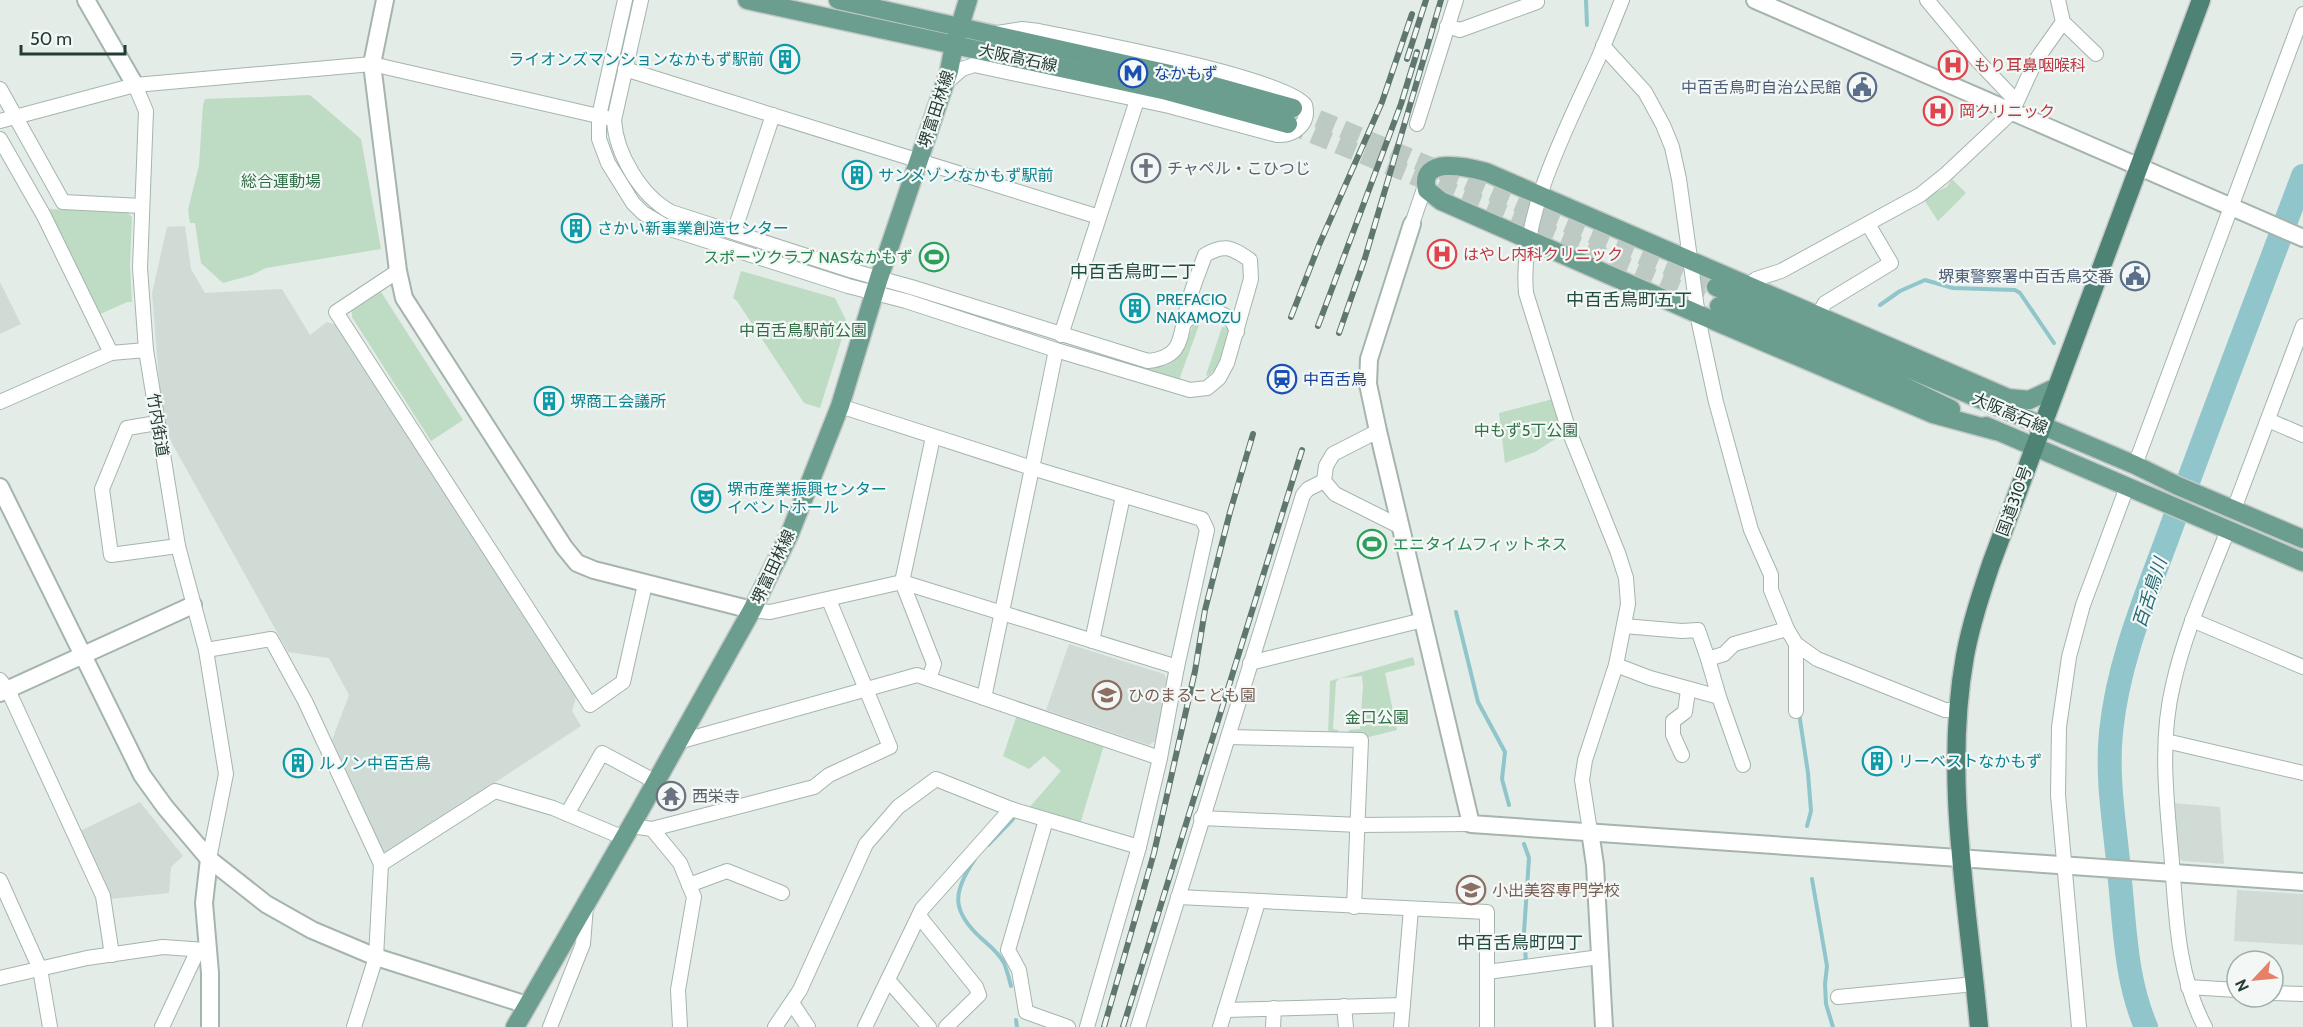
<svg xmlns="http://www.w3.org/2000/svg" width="2303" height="1027" font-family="Cabin,'Noto Sans JP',sans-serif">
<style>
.built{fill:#d1dbd6}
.green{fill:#bedbc4}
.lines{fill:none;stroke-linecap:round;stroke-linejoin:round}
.stream{stroke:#90c5cc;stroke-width:4}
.river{stroke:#90c5cc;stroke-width:24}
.primary-tunnel{stroke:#bdc9c3;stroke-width:18;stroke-dasharray:18 9;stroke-linecap:butt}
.minor-casing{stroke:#a6b4ae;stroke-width:16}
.tertiary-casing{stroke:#a6b4ae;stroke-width:20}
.primary-casing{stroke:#c2c8c6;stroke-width:21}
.trunk-casing{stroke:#c2c8c6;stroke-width:21}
.minor{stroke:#fff;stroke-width:14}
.tertiary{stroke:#fff;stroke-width:16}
.primary{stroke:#6b9e8f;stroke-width:18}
.trunk{stroke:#4e8274;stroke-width:18}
.rail-casing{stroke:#5f776f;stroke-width:6}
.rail{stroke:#f3f8f6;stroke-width:4;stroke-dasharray:11;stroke-linecap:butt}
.labels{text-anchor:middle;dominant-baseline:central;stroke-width:4.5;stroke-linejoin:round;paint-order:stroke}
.street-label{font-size:16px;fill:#243c34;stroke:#f3f8f6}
.culture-label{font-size:16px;fill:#0d838f;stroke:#f3f8f6;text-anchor:start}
.health-label{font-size:16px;fill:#be3a42;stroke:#f3f8f6;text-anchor:start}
.transit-label{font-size:16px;fill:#164399;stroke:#f3f8f6;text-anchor:start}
.service-label{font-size:16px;fill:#4e5e75;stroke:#f3f8f6;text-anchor:end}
.worship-label{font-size:16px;fill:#5b616d;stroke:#f3f8f6;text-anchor:start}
.park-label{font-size:16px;fill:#316f47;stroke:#f3f8f6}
.leisure-label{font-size:16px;fill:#27864d;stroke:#f3f8f6;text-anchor:end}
.education-label{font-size:16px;fill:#785e54;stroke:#f3f8f6;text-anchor:start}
.neighbourhood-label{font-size:18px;fill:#224c40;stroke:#f3f8f6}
.water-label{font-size:18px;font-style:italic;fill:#236973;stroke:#f3f8f6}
</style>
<rect width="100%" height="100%" fill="#e3ece7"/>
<g class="built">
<path d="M185,226l6,43 14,24 77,-4 28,46 17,-13 12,4 237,371 -4,14 9,15 -196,129 -53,-115 17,-45 -20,-37 -41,-6 -125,-225 -11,-134 15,-66z"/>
<path d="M0,282l21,42 -21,10z"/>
<path d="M1069,644l95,30 3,6 -12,61 -6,4 -103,-35z"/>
<path d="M140,802l43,54 -12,11 -2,26 -59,6 -30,-68z"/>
<path d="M2173,803l47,4 4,57 -42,-3 -4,-5z"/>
<path d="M2237,890l66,4v51l-69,-4z"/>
</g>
<g class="green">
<path d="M310,95l51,44 20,110 -115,19 -14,7 -29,8 -22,-20 -6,-40h-5l-2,-13 11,-45 4,-60 2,-6z"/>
<path d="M1952,179l14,14 -28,28 -15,-23 12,-11 3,4 9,-4z"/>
<path d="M47,209l80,3 5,5 -2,49 2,36h-5l-29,13z"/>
<path d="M741,271l94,27 12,24 -27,86 -16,-5 -67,-102 -4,-3z"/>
<path d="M381,292l82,128 -32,21 -79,-124v-6z"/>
<path d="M1201,313l8,3 -8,4 -21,57 2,5 -60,-17 1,-3c53,13 57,2 73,-46z"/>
<path d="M1222,327l8,1 1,5 -13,34 -10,9 -2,-1z"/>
<path d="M1553,399l10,35 -28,18 -30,11 -6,-50z"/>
<path d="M1413,657l2,8 -30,8 12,57 -28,7 -21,-1 1,-6 11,-1 3,-43 -1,-10 -22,2 -4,4 -3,47 5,1v5h-10l2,-54z"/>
<path d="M1017,715l87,30 -24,79 -52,-15 33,-38 -17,-15 -15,13 -26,-13z"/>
</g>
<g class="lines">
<g class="stream">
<path d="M1586,0l1,25"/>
<path d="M1880,305l20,-14 25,-11 28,8 62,2 5,3 34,50"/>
<path d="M1456,612l22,90 27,50 -3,27 7,26"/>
<path d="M1799,713l9,60 3,38 -4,15"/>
<path d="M1524,844l5,14 -5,74 2,31"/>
<path d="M988,845l25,-26"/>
<path d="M975,859c-23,34 -24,52 7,80 8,7 17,14 22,24 3,7 5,15 7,23"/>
<path d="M1812,879l15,87 -2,18 1,20 7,23"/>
<path d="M1016,1020l1,7"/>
</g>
<path class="river" d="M2146,1027c-20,-47 -21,-96 -26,-146 -4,-49 -14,-100 -9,-149 7,-71 36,-138 60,-204 43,-118 88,-235 132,-352"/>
<g class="primary-tunnel">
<path d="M1293,108l423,179"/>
<path d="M1288,124l232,96 199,86"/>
</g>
<g class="minor-casing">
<g id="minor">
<path d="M625,0l-26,116v23l9,24 25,40 10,10 27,16 178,57 58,15 150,49 134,40 17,-2 12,-10 8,-15 24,-84 -1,-19c-18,-12 -25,-17 -45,-5 -6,17 -14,35 -18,53 -8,28 -2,49 -39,53l-237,-74 -58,-16 -182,-59c-30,-16 -55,-58 -57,-92l27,-120"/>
<path d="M1927,0l51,61 38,40"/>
<path d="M2058,0l5,22 33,32"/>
<path d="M1447,26l13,4 77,-28"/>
<path d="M1603,46l42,46 18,33 9,22 7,32 20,144 17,79 35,128 20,45v15l16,39 9,15 21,15 128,51h14"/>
<path d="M625,69l474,148"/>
<path d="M946,83l16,-14 12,-4 195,41 108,29c17,1 33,-11 28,-30 -19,-27 -223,-65 -266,-74l-17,-2 -24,4"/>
<path d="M135,85l11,26 -6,157 6,82 32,196 28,104 20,124 -17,85"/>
<path d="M0,89l63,113 79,4"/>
<path d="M0,121l135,-36 237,-21 235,54"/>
<path d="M1417,124l39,-124"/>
<path d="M0,139l44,77 67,137"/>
<path d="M1412,224l15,-44"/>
<path d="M734,232l39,-117"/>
<path d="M398,271l-62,41 254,393 33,-23 22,-98"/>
<path d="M1749,285l7,-6 25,-8 139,-76 25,-20 67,-63 24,-52 27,-38"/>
<path d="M1818,315l7,-12 66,-40 -23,-39"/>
<path d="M1185,322l9,-9 11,-5c17,6 26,6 32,24"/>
<path d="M1061,335l76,-235"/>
<path d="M1056,350l-24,118 170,51 5,11 -30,137 -17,91 -21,89 -52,180"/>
<path d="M0,402l111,-49 35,-3"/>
<path d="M840,406l192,62 -48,230"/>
<path d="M2268,420l35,15"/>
<path d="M157,423l-30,5 -25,61 9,66 67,-9"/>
<path d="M1378,431l-45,23 -7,12 -2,15 11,13 66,33"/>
<path d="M2135,465l168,-451"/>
<path d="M2234,509l69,-183"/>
<path d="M752,610l18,2 132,-30 275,85"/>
<path d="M2192,620l111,47"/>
<path d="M1624,626l58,5 16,-1 10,29 16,-5 10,-10 53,-15"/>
<path d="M1092,641l31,-145"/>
<path d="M206,650l65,-11 34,62 76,163 -5,93 -22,70"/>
<path d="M1708,659l11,38"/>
<path d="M1250,663l173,-43"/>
<path d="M1616,665l34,13 69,19 24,68"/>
<path d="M929,679l5,-15 -32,-82 31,-145"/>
<path d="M0,680l8,10 95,206 9,59"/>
<path d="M1796,711v-67"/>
<path d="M1228,737l133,3 -7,167"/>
<path d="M2166,741l137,32"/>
<path d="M678,742l239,-67 243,83"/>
<path d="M1682,755l-9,-20v-14l12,-9 3,-22"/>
<path d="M567,814l35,-61 54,29"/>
<path d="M1201,818l158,7 112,-1"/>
<path d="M1046,820l-38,130 11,20 7,42 42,15"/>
<path d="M631,826l21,3 162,-42 15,-12 61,-28 -61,-147"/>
<path d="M652,829l28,34 14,34 -16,93 2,37"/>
<path d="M1590,831l-8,-51 3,-20 31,-95 12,-61 -2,-26 -8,-25 -49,-122 -43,-138c-7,-76 41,-166 72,-234 8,-19 16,-39 24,-59"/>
<path d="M381,864l114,-73 58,17 71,30"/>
<path d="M0,880l40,89 10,58"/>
<path d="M689,885l38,-14 55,22"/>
<path d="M1178,897l309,15v115"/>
<path d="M919,916l57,71 3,8 -33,32"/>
<path d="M1487,972l113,-15"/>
<path d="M0,978l87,-20 76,-11 43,3"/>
<path d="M888,980l41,47"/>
<path d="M2188,987l49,3"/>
<path d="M2273,993l30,1"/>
<path d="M1838,997l137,-13"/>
<path d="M792,1003l16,24"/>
<path d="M1344,1006l2,21"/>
<path d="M1225,1010l178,-5"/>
<path d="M162,1027l36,-77"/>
<path d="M550,1027l33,-83 3,-38"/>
<path d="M775,1027l25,-37 66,-146 32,-37 38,-28 75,30 128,38"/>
<path d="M865,1027l57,-118 89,-100"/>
<path d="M1138,1027l165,-532 5,-6 16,-8"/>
<path d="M1220,1027l38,-125"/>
<path d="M1273,1027l1,-19"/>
<path d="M1401,1027l10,-118"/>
<path d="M2079,1027l-21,-232 1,-68 10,-70 14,-52 44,-118"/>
<path d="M2205,1027c-27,-50 -29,-110 -33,-165 -5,-58 -13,-119 1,-177 12,-54 35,-104 55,-155"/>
</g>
</g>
<g class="tertiary-casing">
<g id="tertiary">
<path d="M86,0l49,85"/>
<path d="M385,0l-13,64 26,207 6,27 160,249 13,16 17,7 158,40"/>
<path d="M1755,0l548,238"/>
<path d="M1412,224l-43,135 -1,25 10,47 93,393 832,58"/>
<path d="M0,487l142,288 23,32 44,52 57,45 46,26 64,27 151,48"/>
<path d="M0,693l193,-88"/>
<path d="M1590,831l5,34 9,162"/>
<path d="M209,859l-5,44 6,70v54"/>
</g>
</g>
<g class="primary-casing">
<g id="primary">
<path d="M747,0l420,91 121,33"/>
<path d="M838,0l332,74 123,34"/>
<path d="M1716,287l419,178 43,21 125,53"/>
<path d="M1719,306l166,71 66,32"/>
<path d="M1986,426l317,136"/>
<path d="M1996,431l-63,-17 -235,-100 -257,-113 -14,-11c-9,-35 41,-23 59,-18l522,226 21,2 28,-13"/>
<path d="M515,1027l124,-215 113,-202 38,-77 50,-127 39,-128 70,-207 5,-26 14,-45"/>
</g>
</g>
<g class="trunk-casing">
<path id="trunk" d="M1979,1027c-11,-122 -36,-249 -14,-371 6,-32 16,-62 26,-92l210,-564"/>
</g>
<use href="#minor" class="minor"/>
<use href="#tertiary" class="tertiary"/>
<use href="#primary" class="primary"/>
<use href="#trunk" class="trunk"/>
<g class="rail-casing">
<g id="rail">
<path d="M1407,59l19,-59"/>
<path d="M1291,317l28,-72 63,-143 30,-88"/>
<path d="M1318,326l83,-222 16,-52"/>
<path d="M1339,333l26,-75 76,-258"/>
<path d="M1104,1027l50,-174 41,-182 10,-61 25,-98 23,-78"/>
<path d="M1123,1027l179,-577"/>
</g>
</g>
<use href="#rail" class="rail"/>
</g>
<defs>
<g id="building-ring" transform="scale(1.5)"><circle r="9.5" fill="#f3f8f6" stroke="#0f9aa8" stroke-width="1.5"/><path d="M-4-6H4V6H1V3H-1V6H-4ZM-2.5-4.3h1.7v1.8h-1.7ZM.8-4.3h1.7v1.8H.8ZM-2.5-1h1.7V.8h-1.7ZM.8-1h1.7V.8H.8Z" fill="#0f9aa8"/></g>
<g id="hospital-ring" transform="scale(1.5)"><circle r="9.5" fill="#f3f8f6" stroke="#e0444e" stroke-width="1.5"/><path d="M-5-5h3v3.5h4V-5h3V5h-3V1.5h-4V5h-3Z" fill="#e0444e"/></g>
<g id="metro-ring" transform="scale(1.5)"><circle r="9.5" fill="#f3f8f6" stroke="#1a4fb4" stroke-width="1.5"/><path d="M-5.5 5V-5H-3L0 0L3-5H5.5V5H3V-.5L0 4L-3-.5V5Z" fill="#1a4fb4"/></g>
<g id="civic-ring" transform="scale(1.5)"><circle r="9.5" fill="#f3f8f6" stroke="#5c6f8a" stroke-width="1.5"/><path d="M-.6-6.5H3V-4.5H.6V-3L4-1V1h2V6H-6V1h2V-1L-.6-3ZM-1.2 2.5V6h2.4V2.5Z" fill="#5c6f8a"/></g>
<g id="church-ring" transform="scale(1.5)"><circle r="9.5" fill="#f3f8f6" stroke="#6b7280" stroke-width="1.5"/><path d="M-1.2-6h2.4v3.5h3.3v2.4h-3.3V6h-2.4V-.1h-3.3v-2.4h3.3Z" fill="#6b7280"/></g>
<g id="stadium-ring" transform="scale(1.5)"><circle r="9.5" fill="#f3f8f6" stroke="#2e9e5b" stroke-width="1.5"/><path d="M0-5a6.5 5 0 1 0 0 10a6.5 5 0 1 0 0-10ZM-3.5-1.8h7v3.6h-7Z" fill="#2e9e5b"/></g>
<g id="station-ring" transform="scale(1.5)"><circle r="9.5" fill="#f3f8f6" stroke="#1a4fb4" stroke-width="1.5"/><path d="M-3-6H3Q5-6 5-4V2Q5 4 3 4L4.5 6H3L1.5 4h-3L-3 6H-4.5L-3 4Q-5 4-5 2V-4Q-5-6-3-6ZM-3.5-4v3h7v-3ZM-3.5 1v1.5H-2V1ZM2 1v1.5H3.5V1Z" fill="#1a4fb4"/></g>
<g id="theatre-ring" transform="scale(1.5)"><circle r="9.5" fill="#f3f8f6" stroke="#0f9aa8" stroke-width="1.5"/><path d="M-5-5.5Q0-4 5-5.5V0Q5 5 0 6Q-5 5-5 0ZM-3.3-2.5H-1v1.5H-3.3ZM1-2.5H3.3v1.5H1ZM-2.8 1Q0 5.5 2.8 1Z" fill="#0f9aa8"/></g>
<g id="school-ring" transform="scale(1.5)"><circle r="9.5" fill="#f3f8f6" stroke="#8d6e63" stroke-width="1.5"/><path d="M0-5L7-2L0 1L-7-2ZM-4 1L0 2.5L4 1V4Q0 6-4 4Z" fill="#8d6e63"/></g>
<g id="temple-ring" transform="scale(1.5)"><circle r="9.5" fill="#f3f8f6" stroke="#6b7280" stroke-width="1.5"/><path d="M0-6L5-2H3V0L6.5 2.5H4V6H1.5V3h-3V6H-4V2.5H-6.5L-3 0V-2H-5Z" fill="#6b7280"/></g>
</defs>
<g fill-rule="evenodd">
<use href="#building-ring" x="785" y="59"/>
<use href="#hospital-ring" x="1953" y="65"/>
<use href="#metro-ring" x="1133" y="73"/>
<use href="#civic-ring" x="1862" y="87"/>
<use href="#hospital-ring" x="1938" y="111"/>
<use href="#church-ring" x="1146" y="168"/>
<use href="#building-ring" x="857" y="175"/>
<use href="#building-ring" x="576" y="228"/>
<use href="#hospital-ring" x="1442" y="254"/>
<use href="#stadium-ring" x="934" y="257"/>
<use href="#civic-ring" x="2135" y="276"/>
<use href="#building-ring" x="1135" y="308"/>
<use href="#station-ring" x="1282" y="379"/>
<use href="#building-ring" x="549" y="401"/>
<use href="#theatre-ring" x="706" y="498"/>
<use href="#stadium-ring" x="1372" y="544"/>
<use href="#school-ring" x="1107" y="695"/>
<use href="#building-ring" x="1877" y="761"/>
<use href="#building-ring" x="298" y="763"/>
<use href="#temple-ring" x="671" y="796"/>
<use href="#school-ring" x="1471" y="890"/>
</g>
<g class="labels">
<g class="street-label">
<text transform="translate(1018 58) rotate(12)">大阪高石線</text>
<text transform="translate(936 109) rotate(-72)">堺富田林線</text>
<text transform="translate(2010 413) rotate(23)">大阪高石線</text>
<text transform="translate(158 425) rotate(81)">竹内街道</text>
<text transform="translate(2014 501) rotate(-70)">国道310号</text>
<text transform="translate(773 567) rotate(-65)">堺富田林線</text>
</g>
<g class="culture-label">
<text x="764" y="59" text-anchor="end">ライオンズマンションなかもず駅前</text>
<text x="878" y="175">サンメゾンなかもず駅前</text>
<text x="597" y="228">さかい新事業創造センター</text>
<text x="1156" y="299">PREFACIO<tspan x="1156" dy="18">NAKAMOZU</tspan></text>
<text x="570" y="401">堺商工会議所</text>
<text x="727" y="489">堺市産業振興センター<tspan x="727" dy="18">イベントホール</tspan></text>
<text x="1898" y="761">リーベストなかもず</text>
<text x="319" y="763">ルノン中百舌鳥</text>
</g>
<g class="health-label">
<text x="1974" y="65">もり耳鼻咽喉科</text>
<text x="1959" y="111">岡クリニック</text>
<text x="1463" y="254">はやし内科クリニック</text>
</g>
<g class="transit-label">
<text x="1154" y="73">なかもず</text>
<text x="1303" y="379">中百舌鳥</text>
</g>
<g class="service-label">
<text x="1841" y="87">中百舌鳥町自治公民館</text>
<text x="2114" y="276">堺東警察署中百舌鳥交番</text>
</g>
<g class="worship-label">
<text x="1167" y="168">チャペル・こひつじ</text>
<text x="692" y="796">西栄寺</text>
</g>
<g class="park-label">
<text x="281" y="181">総合運動場</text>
<text x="803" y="330">中百舌鳥駅前公園</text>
<text x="1526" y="430">中もず5丁公園</text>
<text x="1377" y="717">金口公園</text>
</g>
<g class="leisure-label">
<text x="913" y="257">スポーツクラブ NASなかもず</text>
<text x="1393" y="544" text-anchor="start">エニタイムフィットネス</text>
</g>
<g class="education-label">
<text x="1128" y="695">ひのまるこども園</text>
<text x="1492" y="890">小出美容専門学校</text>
</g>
<g class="neighbourhood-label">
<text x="1133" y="272">中百舌鳥町二丁</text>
<text x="1629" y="300">中百舌鳥町五丁</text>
<text x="1520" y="943">中百舌鳥町四丁</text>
</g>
<g class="water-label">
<text transform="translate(2150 593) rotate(-72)">百舌鳥川</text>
</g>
</g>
<g transform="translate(2255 979) rotate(244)"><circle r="28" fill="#f3f8f6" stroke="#a0ada8" stroke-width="1.5"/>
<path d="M0-4.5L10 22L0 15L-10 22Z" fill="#e78066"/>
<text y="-9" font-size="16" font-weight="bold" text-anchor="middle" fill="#243c34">N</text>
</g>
<path d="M21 45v9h104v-9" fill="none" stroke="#243c34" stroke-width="3"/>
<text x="30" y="45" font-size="18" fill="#243c34" stroke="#f3f8f6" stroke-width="4.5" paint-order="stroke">50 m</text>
</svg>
